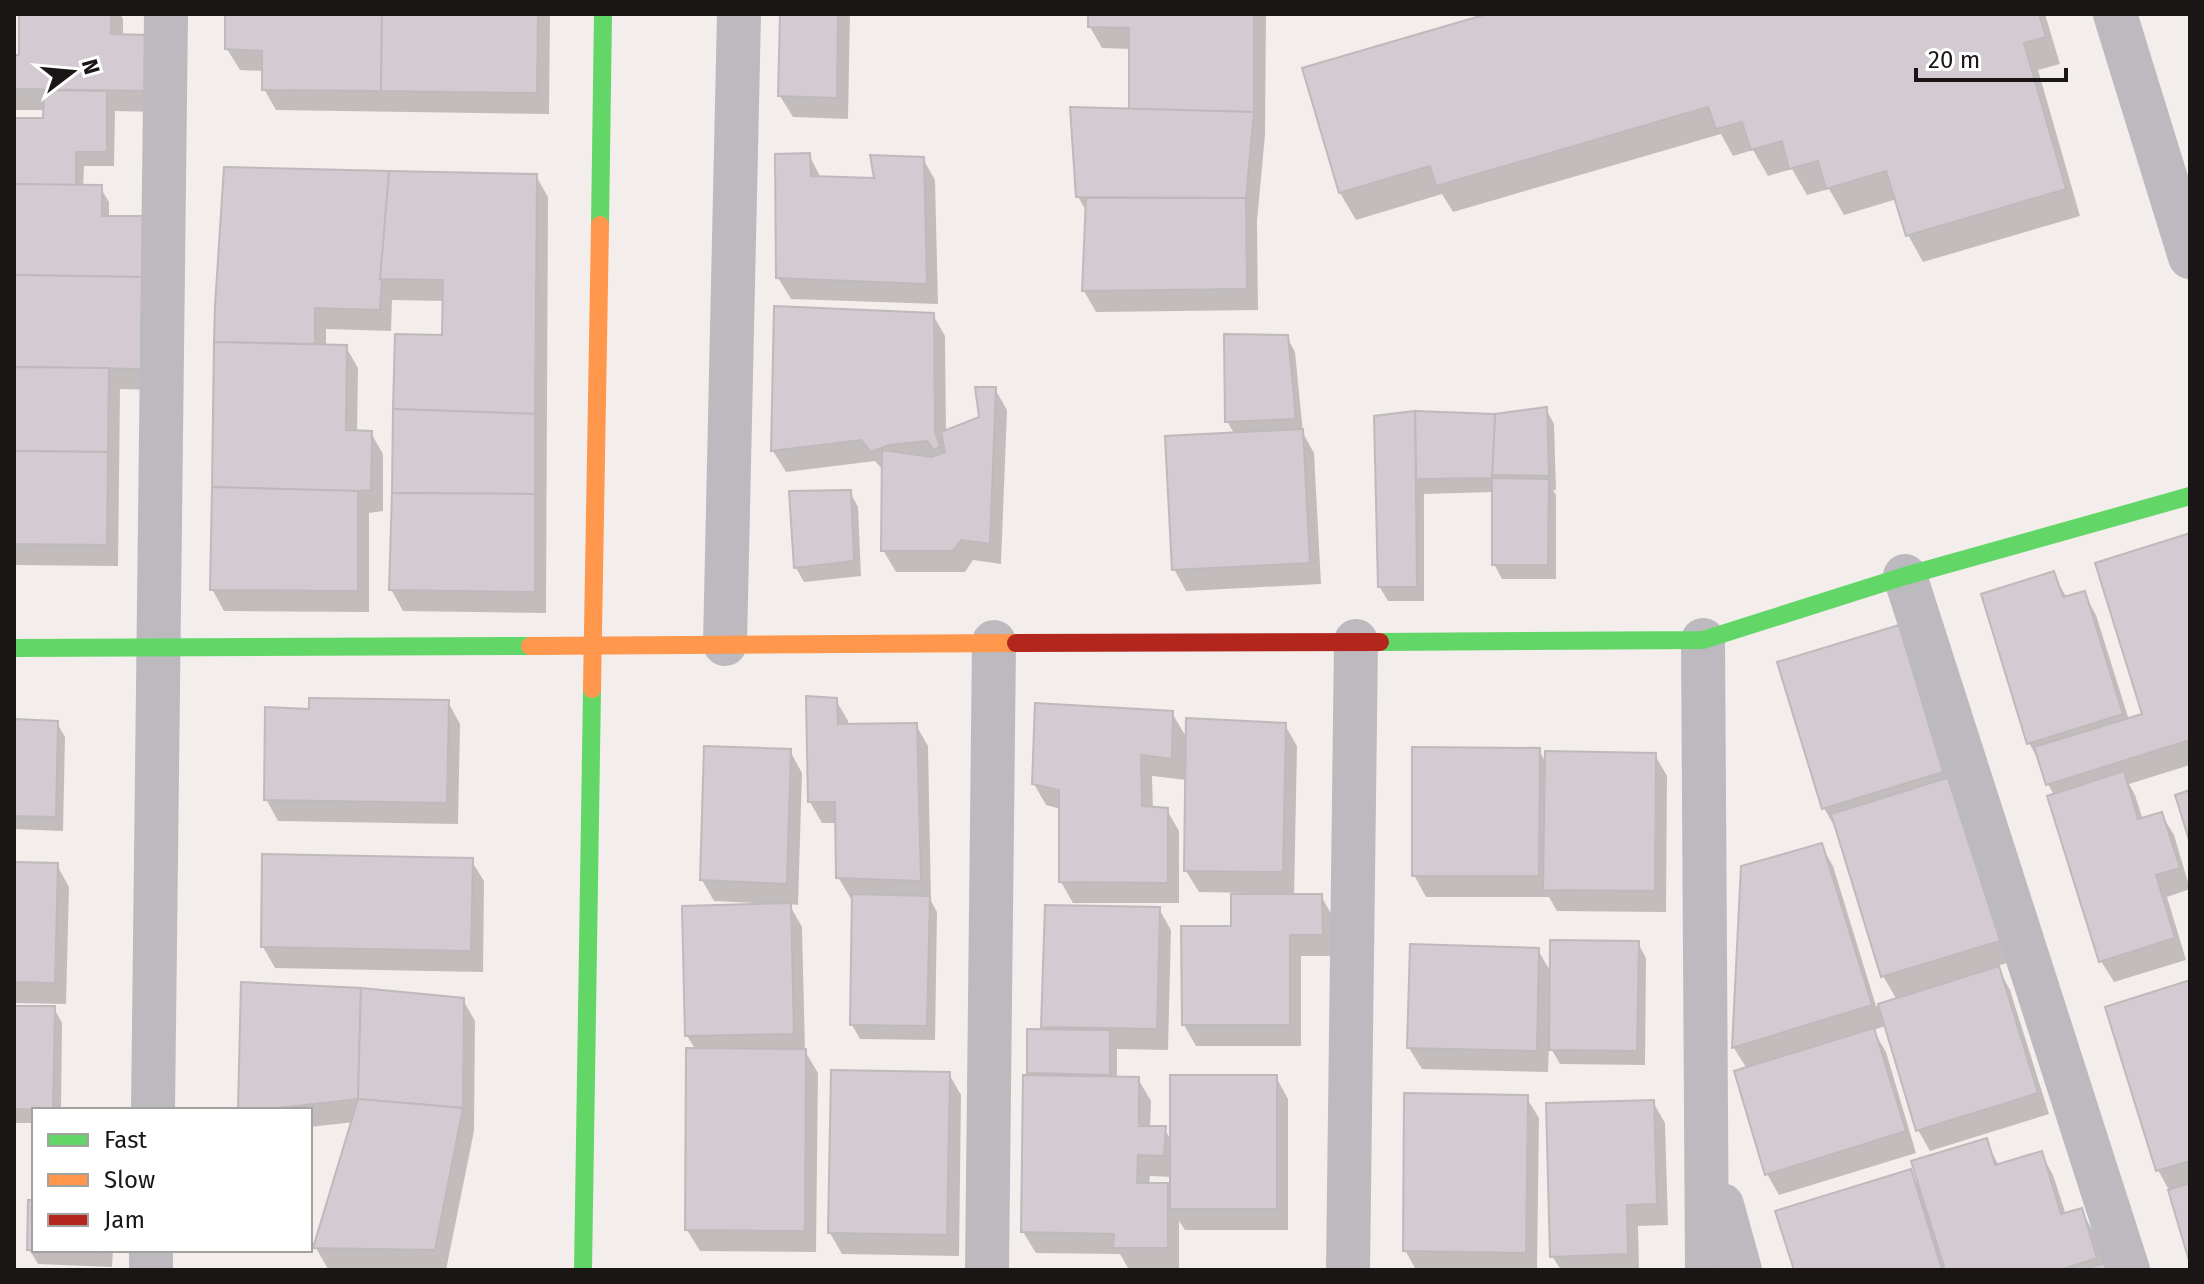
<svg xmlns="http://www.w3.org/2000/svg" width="2204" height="1284" font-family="'Fira Sans',sans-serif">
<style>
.shadow{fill:#0003;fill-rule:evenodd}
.building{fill:#d4cad2;stroke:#bebabb;stroke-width:2}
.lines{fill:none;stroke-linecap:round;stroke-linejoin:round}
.street{stroke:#bcb9bf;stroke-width:44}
.fast{stroke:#63d668;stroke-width:18}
.slow{stroke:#ff974d;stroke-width:18}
.jam{stroke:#b3261e;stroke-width:18}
</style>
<rect width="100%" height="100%" fill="#f3edec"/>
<g class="shadow">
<path d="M21,14h99l3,5v18l38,75 -46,-1 -1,55h-30l-1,22 17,-1 9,15v16l43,172 -32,-1 -2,177 -104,-1v-445h31v-10h-31v-53h7z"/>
<path d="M227,14h323l-1,100 -273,-4 -12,-21v-18l-24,-1 -13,-21z"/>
<path d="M782,14h68l-2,105 -55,-2 -13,-21z"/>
<path d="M1090,14h176l-1,121 -8,86 1,89 -162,2 -12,-21 3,-79 -9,-15 53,-85v-63l-29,-1 -12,-21z"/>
<path d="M1494,14h551l15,50 -22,6 42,146 -157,46 -15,-27 -11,-36 -53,16 -15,-26 -22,6 -15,-26 -24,7 -15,-26 -20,6 -12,-22 -268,78 -11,-18 -86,26 -16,-27 -36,-123z"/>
<path d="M809,155l12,23 55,2 47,-21 12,21 3,124 -147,-5 -13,-21z"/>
<path d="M536,176l12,21 -2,416 -143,-2 -12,-22 53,-252 1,-36 -53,-1 -1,31 -65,-2v17l20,1 12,21 -1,65h14l12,21v57l-14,2v99l-145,-1 -12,-22 5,-282z"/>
<path d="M776,308l157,7 12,21 1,96 35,-14 14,-29 12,21 -6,154 -28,-4 -8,12h-69l-13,-22 1,-79 -9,-10 -89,11 -13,-21z"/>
<path d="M1287,337l8,15 8,81 11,20 7,131 -135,7 -12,-22 61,-134 -8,-14z"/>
<path d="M1546,409l8,15 2,66h-3l3,5v84h-54l-8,-15v-72l-70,2v107h-36l-9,-15 36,-173 80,3z"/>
<path d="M850,492l8,15 3,69 -57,6 -8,-14 -5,-75z"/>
<path d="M2190,535v230l-61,19 6,11 8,25 18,-6 13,21 16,54 -23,8 19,63 -72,22 -13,-21 -47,-166 -6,-11 -6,-18 -13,-23 24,-169 14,24 17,-5 12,22 33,105 16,-5z"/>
<path d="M1898,628l115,333 -16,5 13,24 39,124 -119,37 -12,-21 -32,-104 -13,4 13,22 30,101 -137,42 -12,-21 -20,-105 -13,-21 9,-181 78,-22 12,21 43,140 21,-6 -14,-24 -47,-147 -12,-21z"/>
<path d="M836,700l12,21v5l68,-1 12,21 3,155 6,11 -2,128 -75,-1 -8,-14 2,-126h-3l-13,-22v-54h-16l-12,-21z"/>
<path d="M448,702l12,22 -2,100 -180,-3 -12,-22 45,-88z"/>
<path d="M1172,713l16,27 97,-15 12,21 -3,150h27l12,21 1,39h-33v90h-105l-12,-21 50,-97 12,-32v-3l-47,-1 -13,-21 1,-91 -35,-4 1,33 14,1 12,21v72h-106l-12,-21v-73l-15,-4 -12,-21z"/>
<path d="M14,721l43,2 8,14 -2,94 -49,-2z"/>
<path d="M1539,750l7,13 109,-8 12,21 -1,136 -109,-1 -8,-14h-123l-12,-22z"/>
<path d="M790,751l12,22 -4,132 -9,-1 13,23 3,124 13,22 -2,179 -116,-1 -13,-21 9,-180 -9,-14 67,-133 -40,-2 -12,-21z"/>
<path d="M471,860l13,21 -1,91 -208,-4 -12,-21z"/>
<path d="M14,864l43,1 12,22 -3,117 -52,-1z"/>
<path d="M1159,909l12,21 -3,120 -51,-1v30h21l13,22 -1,27h14l8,14 104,-65 12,22v131h-103l-6,-9v48l-51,-1 -8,-14 -84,-1 -13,-21 9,-155 -3,-4 16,-42 -2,-5zM1150,1176l22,1v18l-5,-10h-18z"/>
<path d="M1638,943l8,15 -1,107 -85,-1 -11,-19 -1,27 -126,-3 -13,-21 129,-98 14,24z"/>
<path d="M2190,982v275l-20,-65 -12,-22z"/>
<path d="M463,1000l12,21 -1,110 -28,139 -118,-1 -12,-21 38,-126 -44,5v-17h-70z"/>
<path d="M14,1008h40l8,15 -1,87h-27v13h-20z"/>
<path d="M949,1074l12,21 -2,161 -117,-2 -12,-21z"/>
<path d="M1526,1097l13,21 -2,152h-121l-11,-20z"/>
<path d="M1653,1102l12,21 3,102 -30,1 1,44h-78l-9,-14z"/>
<path d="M1986,1141l13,25 42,-13 12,22 13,40 15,-5 12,21 14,39h-311l114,-99 10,17z"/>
<path d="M34,1202v48h79l-1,17 -74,-3 -9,-15z"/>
</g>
<g class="building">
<path d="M19,14h92v20l39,1 -1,56 -135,-2v-34h5z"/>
<path d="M225,14h157l-1,77 -119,-1v-39l-37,-2z"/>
<path d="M382,14h156l-1,79 -156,-2z"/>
<path d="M780,14h58l-1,84 -59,-2z"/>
<path d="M1088,14h166v98l-125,-3v-81l-41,-1z"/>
<path d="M1487,14h552l7,23 -22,6 42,146 -160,47 -20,-65 -60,18 -8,-28 -29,8 -7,-28 -31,9 -9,-28 -26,7 -8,-22 -272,79 -6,-20 -91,27 -37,-125z"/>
<path d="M44,90l63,1v61h-31v34l-62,-2v-66h29z"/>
<path d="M1070,107l184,5 -8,86 -170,-1z"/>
<path d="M810,153l1,23 63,2 -4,-23 54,2 3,127 -151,-6 -1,-124z"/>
<path d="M224,167l165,4 -9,139 -65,-2v36l-101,-2 1,-36z"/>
<path d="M389,171l148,3 -2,240 -142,-5 2,-75 47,1 1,-55 -63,-1z"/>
<path d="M14,184l88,1v31h41l-1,61 -128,-2z"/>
<path d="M1086,198h160l1,91 -165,2z"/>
<path d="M14,275l128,2 -1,92 -127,-2z"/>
<path d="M774,306l160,7 1,119 5,15 -6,3 -7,-9 -38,4 -18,7 -10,-12 -90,11z"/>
<path d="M1224,334l64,1 8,84 -71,3z"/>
<path d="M214,342l133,3 -1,85 26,1 -1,59 -13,1 -146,-4z"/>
<path d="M14,367l95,1 -1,84 -94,-1z"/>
<path d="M975,387h21l-6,157 -29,-4 -8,11h-72l1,-101 50,7 13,-5 -4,-20 38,-15z"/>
<path d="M1547,407l2,69 -57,-1 3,-61z"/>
<path d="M393,409l142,5v80l-143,-1z"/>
<path d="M1415,411l80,3 -3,64 -76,1z"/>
<path d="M1415,411l2,176h-39l-4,-171z"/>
<path d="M1303,429l7,134 -138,7 -7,-134z"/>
<path d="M14,451l94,1 -1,93 -93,-1z"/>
<path d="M1492,478l57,1 -1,86h-56z"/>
<path d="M212,487l146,4v100l-148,-1z"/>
<path d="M851,490l3,71 -60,7 -5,-77z"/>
<path d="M392,493l143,1v98l-146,-2z"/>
<path d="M2190,533v207l-144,45 -12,-38 108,-33 -47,-151z"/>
<path d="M2054,571l9,26 22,-6 38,123 -96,30 -46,-150z"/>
<path d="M1899,625l44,147 -121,37 -45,-147z"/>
<path d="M806,696l31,2 1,26 79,-1 4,158 -85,-3 -1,-76h-27z"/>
<path d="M309,698l140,2 -2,103 -183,-3 1,-93 44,2z"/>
<path d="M1035,703l138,8 -1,48 -31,-4 1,51 26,2v75l-109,-1v-92l-27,-6z"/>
<path d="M1186,718l100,5 -3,149 -99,-1z"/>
<path d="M14,719l44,2 -2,96 -42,-1z"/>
<path d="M704,746l87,3 -4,135 -87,-4z"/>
<path d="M1412,747l128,1 -1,128h-127z"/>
<path d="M1545,751l111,2 -1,138 -112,-1z"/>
<path d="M2124,771l14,48 24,-7 18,56 -24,7 19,63 -76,24 -52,-166z"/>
<path d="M1953,776l50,164 -122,37 -50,-163z"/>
<path d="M2190,790v53l-15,-48z"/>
<path d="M1822,843l50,162 -140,43 9,-182z"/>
<path d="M262,854l211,4 -2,93 -210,-4z"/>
<path d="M14,862l44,1 -3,120 -41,-1z"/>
<path d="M852,894l78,2 -3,130 -77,-1z"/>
<path d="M1231,894h91l1,41h-33v90h-108l-1,-99h50z"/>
<path d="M791,903l3,131 -109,2 -3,-130z"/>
<path d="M1045,905l115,2 -3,122 -116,-2z"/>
<path d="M1550,940l89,1 -2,110 -88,-1z"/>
<path d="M1410,944l129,4 -2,103 -130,-3z"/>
<path d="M1999,966l39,127 -122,38 -38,-127z"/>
<path d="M2190,980v181l-34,10 -51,-164z"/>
<path d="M241,982l120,6 -3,111 -98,11h-22z"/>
<path d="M361,988l103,10 -1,110 -105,-9z"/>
<path d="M14,1006h41l-2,104 -39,-1z"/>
<path d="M1874,1028l32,103 -141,44 -31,-104z"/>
<path d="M1027,1029l83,1v45l-83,-2z"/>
<path d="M686,1048l120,1 -1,182 -120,-1z"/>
<path d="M831,1070l119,2 -3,163 -119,-2z"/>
<path d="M1023,1075l116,2v49h27l-2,30 -26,-1 -1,28h31v65h-55l1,-14 -93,-2z"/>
<rect x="1170" y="1075" width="107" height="134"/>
<path d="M1404,1093l124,2 -2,158 -123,-2z"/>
<path d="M358,1099l105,9 -28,142 -122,-2z"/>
<path d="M1654,1100l3,104 -30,1 1,49 -78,3 -4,-154z"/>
<path d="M1987,1138l8,27 47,-14 19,63 21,-6 15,50 -37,12h-115l-34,-109z"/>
<path d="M1911,1169l31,101h-148l-19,-59z"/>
<path d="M2190,1183v81l-22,-74z"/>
<path d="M28,1200h6v50h71l-1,3 -77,-3z"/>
<path d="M2105,1263l2,7h-26z"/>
</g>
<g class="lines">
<g class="street">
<path d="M2115,14l75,243"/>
<path d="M1905,576l223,694"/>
<path d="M1703,640l4,630"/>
<path d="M725,644l14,-630"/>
<path d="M153,1110l13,-1096"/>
<path d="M1722,1205l18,65"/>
<path d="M151,1270v-20"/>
<path d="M987,1270l7,-628"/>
<path d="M1348,1270l8,-629"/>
</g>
<g class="fast">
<path d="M600,225l3,-211"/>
<path d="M1380,642l323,-2 202,-64 285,-80"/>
<path d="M14,648l516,-2"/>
<path d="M583,1270l9,-581"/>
</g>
<g class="slow">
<path d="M530,646l486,-3"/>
<path d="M592,689l8,-464"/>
</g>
<path class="jam" d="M1016,643l364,-1"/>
</g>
<rect width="2204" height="1284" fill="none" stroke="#191615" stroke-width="32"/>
<rect x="32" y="1108" width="280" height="144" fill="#ffffff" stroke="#a3a2a1" stroke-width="2"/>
<rect x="48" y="1134" width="40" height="12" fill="#63d668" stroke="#a3a2a1" stroke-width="2"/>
<text x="104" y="1148" font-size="24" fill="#191615">Fast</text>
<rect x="48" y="1174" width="40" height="12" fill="#ff974d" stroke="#a3a2a1" stroke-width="2"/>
<text x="104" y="1188" font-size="24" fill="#191615">Slow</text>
<rect x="48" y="1214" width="40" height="12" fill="#b3261e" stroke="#a3a2a1" stroke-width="2"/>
<text x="104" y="1228" font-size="24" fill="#191615">Jam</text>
<g transform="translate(72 72) rotate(74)" stroke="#ffffff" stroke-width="6" paint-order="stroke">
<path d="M0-6L14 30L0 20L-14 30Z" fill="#191615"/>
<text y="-12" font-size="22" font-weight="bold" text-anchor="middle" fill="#191615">N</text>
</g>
<path d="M1916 68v12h150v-12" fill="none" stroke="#191615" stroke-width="4"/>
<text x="1928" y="68" font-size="24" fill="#191615" stroke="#ffffff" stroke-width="6" paint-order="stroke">20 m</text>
</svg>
